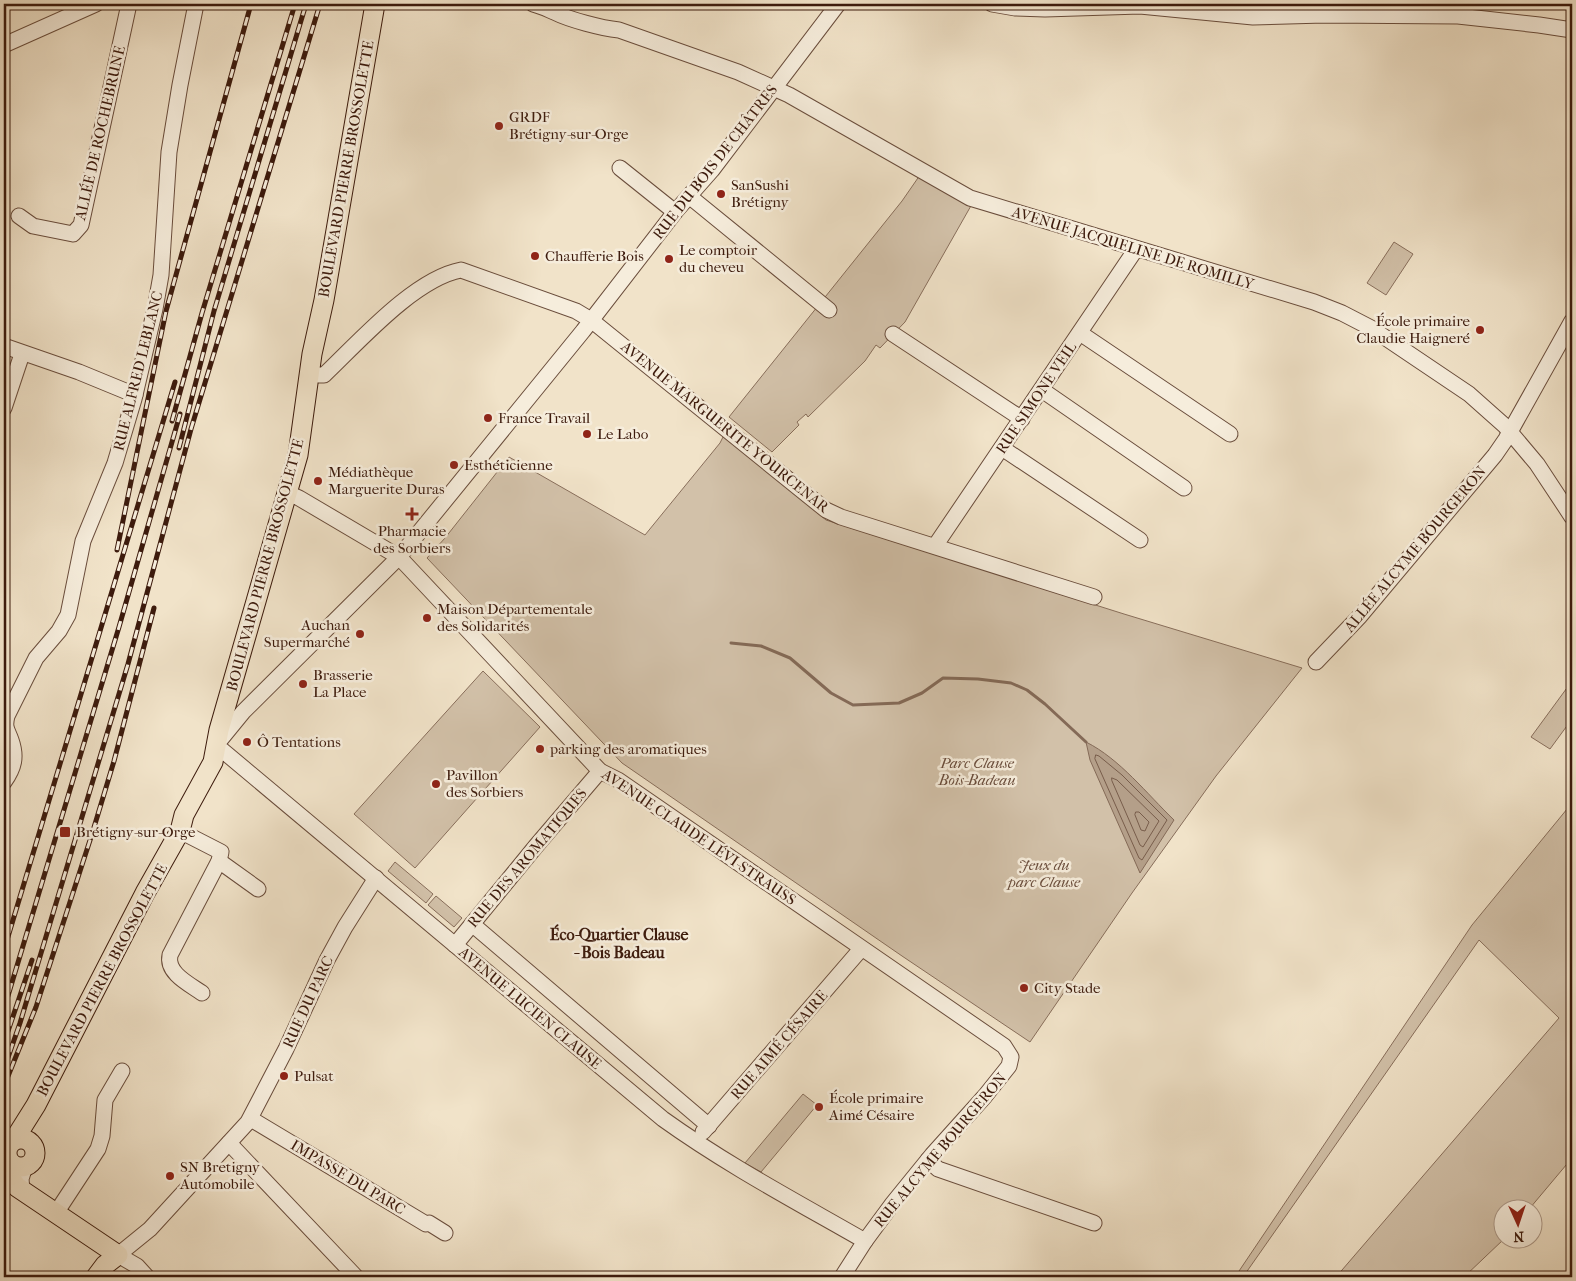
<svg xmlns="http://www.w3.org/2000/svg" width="1576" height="1281" font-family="'IM FELL French Canon',serif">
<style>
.green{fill:#d2c1a9;stroke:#886e5b}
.water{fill:#b49f89;stroke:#846a57}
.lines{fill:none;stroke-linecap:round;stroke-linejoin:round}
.shore{stroke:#785d4b;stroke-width:1}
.stream{stroke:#846a57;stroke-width:3}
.minor-casing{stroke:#6a4d3c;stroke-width:17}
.major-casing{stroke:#3d1b0d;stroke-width:21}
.minor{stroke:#f6eddc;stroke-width:15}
.major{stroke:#f1e3c9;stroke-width:19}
.rail-casing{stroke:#3d1b0d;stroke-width:5}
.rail{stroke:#f6eddc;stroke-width:3;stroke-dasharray:9;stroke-linecap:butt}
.poi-dot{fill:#8f2418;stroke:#f6eddc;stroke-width:2}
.labels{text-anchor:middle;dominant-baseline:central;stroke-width:5;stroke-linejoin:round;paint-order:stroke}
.poi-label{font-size:15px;fill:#3d1b0d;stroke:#f6eddc;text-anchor:start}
.street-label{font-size:15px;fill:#3d1b0d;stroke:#f6eddc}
.park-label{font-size:15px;font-style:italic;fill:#6a4d3c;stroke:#f6eddc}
.neighbourhood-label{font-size:16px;font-weight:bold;fill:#3d1b0d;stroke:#f6eddc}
</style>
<rect width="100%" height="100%" fill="#f1e3c9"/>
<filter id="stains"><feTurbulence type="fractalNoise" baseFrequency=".004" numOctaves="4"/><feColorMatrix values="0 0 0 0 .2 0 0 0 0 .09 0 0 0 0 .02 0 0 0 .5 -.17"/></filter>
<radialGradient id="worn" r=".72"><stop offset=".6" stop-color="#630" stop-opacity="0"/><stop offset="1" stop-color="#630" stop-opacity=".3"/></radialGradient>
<g class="green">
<path d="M920,175l52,29 -67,118 -25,26 -4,-3 -11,16 -57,56 -2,-3 -9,8 2,3 -27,27 -43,-35 173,-216z"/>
<path d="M1394,242l19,12 -27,41 -19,-12z"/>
<path d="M724,435l102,85 298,94 178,54 -86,108 -84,117 -102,149 -128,-86 -280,-193 -195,-205 18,-20 64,-81 136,78 75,-92z"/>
<path d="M483,671l57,56 -125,141 -61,-54z"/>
<path d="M1572,681v38l-22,30 -19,-12z"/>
<path d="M1572,803v355l-42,50h-26v31l-40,38h-128l223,-259 -80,-78 -236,337h-8l237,-352z"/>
<path d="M395,862l38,32 -7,9 -38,-32z"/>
<path d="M436,896l26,22 -8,9 -26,-22z"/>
<path d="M803,1094l14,11 -56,67 -16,-9z"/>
</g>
<path class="water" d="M1086,742c34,17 61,52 88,78l-34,53 -50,-113z"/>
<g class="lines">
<g class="shore">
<path d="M1096,755l3,1 23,19 45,45 -25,40 -3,-2 -44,-99z"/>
<path d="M1112,778l5,2 42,41 -16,26 -3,-2 -28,-64z"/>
<path d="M1136,812h3l10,10 -4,9 -4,-1 -6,-15z"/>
</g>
<path class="stream" d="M731,643l30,3 29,12 41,35 22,12 46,-2 23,-10 21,-15 35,1 33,4 16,7 18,14 41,38"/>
<g class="minor-casing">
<g id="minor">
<path d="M533,4c8,2 14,5 21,8 16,8 47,16 65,18l119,42 51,23 181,103 344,104 28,11 29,15 98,66 36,32 32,38 35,53"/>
<path d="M838,4l-126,166 -37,42 -92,119 -184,226 -156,155 -27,33 447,374c64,46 134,83 202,122"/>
<path d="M992,4l23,4 30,1 95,-3 113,11 71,-2 134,1 81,9 33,5"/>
<path d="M4,45l92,-41"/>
<path d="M620,168l55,44"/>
<path d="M689,196l140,114"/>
<path d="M19,216l14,10 40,8 8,-9 48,-221"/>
<path d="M1080,333l150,101"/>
<path d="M893,334l129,85"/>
<path d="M4,346l75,26 56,23"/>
<path d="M309,372l9,3h6c35,-33 90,-96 137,-105l115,41 15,9 235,190 15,7 253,80"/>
<path d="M1042,390l142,98"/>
<path d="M4,408l18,-54"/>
<path d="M1002,448l138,92"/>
<path d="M288,493l11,5 100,59 201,214 18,9 386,266 7,11 -2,9 -24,30 -53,59 -39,48 -28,38 -23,36"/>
<path d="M935,546l201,-297"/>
<path d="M1316,662l44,-46 135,-161 11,-16 66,-118"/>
<path d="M4,782c10,-14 13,-25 7,-42 -4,-11 -7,-12 -4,-24l29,-58 23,-27 9,-16 15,-74 32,-78 19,-64 21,-90 6,-34 8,-123 11,-67 16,-81"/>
<path d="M180,831l41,21 -2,9 -49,94c-4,18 19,29 32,38"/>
<path d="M219,861l39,28"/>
<path d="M472,924l237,202"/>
<path d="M455,945l81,-99 64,-75"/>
<path d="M251,1119l175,105 3,-1 16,10"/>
<path d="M703,1132l158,-183"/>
<path d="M229,1143l127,134"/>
<path d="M928,1160l10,9 156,54"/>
<path d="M22,1190l-1,-11 4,-13"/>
<path d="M56,1213l42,-64 4,-13 3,-36 17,-29"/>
<path d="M147,1277l-10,-11 -19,-11 32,-26 98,-107 38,-73 41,-89 18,-33 31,-49"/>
</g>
</g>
<g class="major-casing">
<g id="major">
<circle cx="21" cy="1153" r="14"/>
<path d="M14,1140l22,-35 109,-212 35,-62 4,-16 29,-53 6,-32 79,-275 14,-101 12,-54 51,-296"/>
<path d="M10,1162l2,18 5,7 101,68 -13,10 -9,12"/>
</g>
</g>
<use href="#minor" class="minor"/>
<use href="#major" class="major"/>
<g class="rail-casing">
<g id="rail">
<path d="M172,421l30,-108 93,-309"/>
<path d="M179,448l35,-137 92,-307"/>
<path d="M117,550l49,-239 85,-307"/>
<path d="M4,950l171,-568"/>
<path d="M4,1009l115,-382 61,-213"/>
<path d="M4,1043l28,-83"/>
<path d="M4,1069l16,-46 108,-359 63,-235 129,-425"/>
<path d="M4,1086l32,-79 56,-173 22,-73 40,-153"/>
</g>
</g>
<use href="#rail" class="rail"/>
</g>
<g class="poi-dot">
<circle cx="499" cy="126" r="5"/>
<circle cx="721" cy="194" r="5"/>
<circle cx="535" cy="256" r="5"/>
<circle cx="669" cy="259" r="5"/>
<circle cx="1480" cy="330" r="5"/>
<circle cx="488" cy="418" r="5"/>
<circle cx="587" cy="434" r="5"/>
<circle cx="454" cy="465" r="5"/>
<circle cx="318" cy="481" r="5"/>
<path d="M409.5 506.5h5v5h5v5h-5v5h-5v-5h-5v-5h5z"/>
<circle cx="427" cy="618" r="5"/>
<circle cx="360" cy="634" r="5"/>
<circle cx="303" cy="684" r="5"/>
<circle cx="247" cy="742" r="5"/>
<circle cx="540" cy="749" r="5"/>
<circle cx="436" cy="784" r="5"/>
<rect x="59" y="826" width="12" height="12" rx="2.5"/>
<circle cx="1024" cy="988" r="5"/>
<circle cx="284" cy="1076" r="5"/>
<circle cx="819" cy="1107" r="5"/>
<circle cx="170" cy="1176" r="5"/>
</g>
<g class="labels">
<g class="poi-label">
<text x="509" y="117">GRDF<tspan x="509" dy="17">Brétigny-sur-Orge</tspan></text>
<text x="731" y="185">SanSushi<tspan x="731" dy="17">Brétigny</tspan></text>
<text x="679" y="250">Le comptoir<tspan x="679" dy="17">du cheveu</tspan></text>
<text x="545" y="256">Chaufferie Bois</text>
<text x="1470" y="321" text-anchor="end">École primaire<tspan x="1470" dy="17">Claudie Haigneré</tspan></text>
<text x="498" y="418">France Travail</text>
<text x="597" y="434">Le Labo</text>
<text x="464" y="465">Esthéticienne</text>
<text x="328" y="472">Médiathèque<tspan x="328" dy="17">Marguerite Duras</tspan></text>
<text x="412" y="531" text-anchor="middle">Pharmacie<tspan x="412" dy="17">des Sorbiers</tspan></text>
<text x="437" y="609">Maison Départementale<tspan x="437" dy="17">des Solidarités</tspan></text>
<text x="350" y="625" text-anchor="end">Auchan<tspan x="350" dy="17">Supermarché</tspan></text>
<text x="313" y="675">Brasserie<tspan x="313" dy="17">La Place</tspan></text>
<text x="257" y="742">Ô Tentations</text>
<text x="550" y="749">parking des aromatiques</text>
<text x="446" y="775">Pavillon<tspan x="446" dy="17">des Sorbiers</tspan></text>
<text x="76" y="832">Brétigny-sur-Orge</text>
<text x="1034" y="988">City Stade</text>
<text x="294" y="1076">Pulsat</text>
<text x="829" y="1098">École primaire<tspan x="829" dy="17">Aimé Césaire</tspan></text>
<text x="180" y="1167">SN Bretigny<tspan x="180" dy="17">Automobile</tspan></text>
</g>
<g class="street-label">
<text transform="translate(100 133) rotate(-77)">ALLÉE DE ROCHEBRUNE</text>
<text transform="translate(715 162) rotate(-52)">RUE DU BOIS DE CHÂTRES</text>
<text transform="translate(346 169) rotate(-80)">BOULEVARD PIERRE BROSSOLETTE</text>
<text transform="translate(1133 248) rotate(17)">AVENUE JACQUELINE DE ROMILLY</text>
<text transform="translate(138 371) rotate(-76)">RUE ALFRED LEBLANC</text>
<text transform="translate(1036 398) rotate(-56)">RUE SIMONE VEIL</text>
<text transform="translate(725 427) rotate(39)">AVENUE MARGUERITE YOURCENAR</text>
<text transform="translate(1415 549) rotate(-50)">ALLÉE ALCYME BOURGERON</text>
<text transform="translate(265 565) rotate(-75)">BOULEVARD PIERRE BROSSOLETTE</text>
<text transform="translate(699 837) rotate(34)">AVENUE CLAUDE LÉVI-STRAUSS</text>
<text transform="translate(527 858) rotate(-50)">RUE DES AROMATIQUES</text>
<text transform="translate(102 980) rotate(-62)">BOULEVARD PIERRE BROSSOLETTE</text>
<text transform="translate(308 1002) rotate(-65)">RUE DU PARC</text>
<text transform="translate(530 1008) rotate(40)">AVENUE LUCIEN CLAUSE</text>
<text transform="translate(779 1045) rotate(-49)">RUE AIMÉ CÉSAIRE</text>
<text transform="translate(940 1150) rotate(-50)">RUE ALCYME BOURGERON</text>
<text transform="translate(348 1177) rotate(31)">IMPASSE DU PARC</text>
</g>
<g class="park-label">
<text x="977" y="763">Parc Clause<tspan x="977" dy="17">Bois-Badeau</tspan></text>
<text x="1044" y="865">Jeux du<tspan x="1044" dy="17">parc Clause</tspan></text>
</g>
<g class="neighbourhood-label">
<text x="619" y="934">Éco-Quartier Clause<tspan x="619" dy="18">- Bois Badeau</tspan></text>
</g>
</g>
<rect width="1576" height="1281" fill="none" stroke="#f1e3c9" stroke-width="20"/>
<rect x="5" y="5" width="1566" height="1271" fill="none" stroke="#3d1b0d" stroke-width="2.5"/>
<rect x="10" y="10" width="1556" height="1261" fill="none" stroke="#3d1b0d"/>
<g transform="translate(1518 1224) rotate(177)"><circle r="24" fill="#f6eddc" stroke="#ac9989"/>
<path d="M0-4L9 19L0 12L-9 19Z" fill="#8f2418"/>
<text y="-8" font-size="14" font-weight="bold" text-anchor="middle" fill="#3d1b0d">N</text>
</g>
<rect width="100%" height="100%" filter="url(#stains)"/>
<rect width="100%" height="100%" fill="url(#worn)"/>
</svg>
